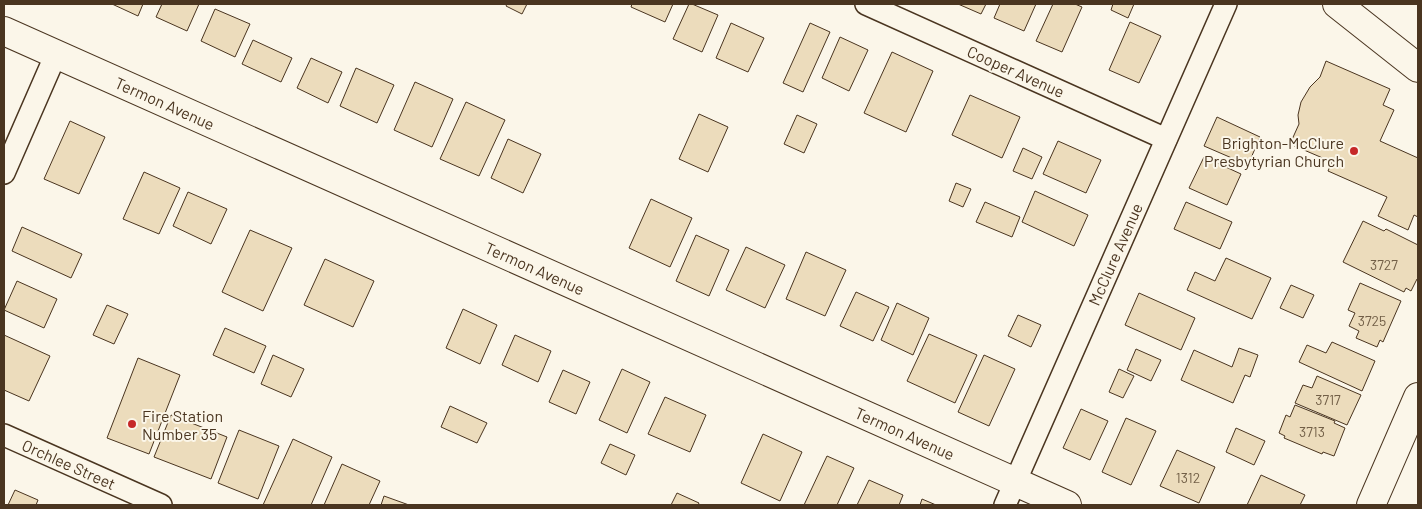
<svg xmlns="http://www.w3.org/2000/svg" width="1422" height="509" font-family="Barlow,sans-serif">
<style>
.building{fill:#ecdcbc;stroke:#4a3520}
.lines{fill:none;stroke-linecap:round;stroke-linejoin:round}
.street-casing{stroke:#4a3520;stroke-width:24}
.secondary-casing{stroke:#4a3520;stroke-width:30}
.primary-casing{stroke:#4a3520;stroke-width:30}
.street{stroke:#fbf6e9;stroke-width:21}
.secondary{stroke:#fbf6e9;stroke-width:28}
.primary{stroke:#fbf6e9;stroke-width:28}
.poi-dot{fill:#c62828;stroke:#fbf6e9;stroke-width:2}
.labels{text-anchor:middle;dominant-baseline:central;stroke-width:4;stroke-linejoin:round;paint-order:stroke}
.number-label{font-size:14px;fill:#725f47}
.street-label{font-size:16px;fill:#4a3520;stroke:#fbf6e9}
.poi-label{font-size:16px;fill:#4a3520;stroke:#fbf6e9;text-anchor:end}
</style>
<rect width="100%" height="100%" fill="#fbf6e9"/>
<g class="building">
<path d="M112,4h31l-5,12z"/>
<path d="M162,4h37l-12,27 -31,-14z"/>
<path d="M507,4h20l-5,10 -16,-8z"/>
<path d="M632,4h41l-8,18 -34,-15z"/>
<path d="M689,4h3l26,11 -16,37 -29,-13z"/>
<path d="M958,4h28l-5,10z"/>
<path d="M1000,4h36l-12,27 -30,-13z"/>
<path d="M1053,4h22l7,3 -20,45 -26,-11z"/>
<path d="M1113,4h21l-6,14 -17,-8z"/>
<path d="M215,9l35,15 -15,33 -34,-16z"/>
<path d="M1130,22l31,14 -22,47 -30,-13z"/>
<path d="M731,23l33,15 -16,34 -32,-14z"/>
<path d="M810,23l20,9 -27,60 -20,-9z"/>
<path d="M840,37l28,13 -19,41 -27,-13z"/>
<path d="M253,40l39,18 -11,24 -39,-18z"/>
<path d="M892,52l41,19 -27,61 -42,-19z"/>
<path d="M311,58l31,14 -14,31 -31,-15z"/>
<path d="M1326,61l64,28 -7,16 11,5 -14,31 38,17v59l-4,-2 -6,15 -30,-14 9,-19 -59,-26 4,-9 -42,-18 9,-20 -1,-9 3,-13 9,-15 10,-10z"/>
<path d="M356,68l38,17 -17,38 -37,-17z"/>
<path d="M415,82l38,17 -21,48 -38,-17z"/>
<path d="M970,95l50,22 -18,41 -50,-23z"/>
<path d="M466,102l39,18 -26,56 -39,-17z"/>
<path d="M699,114l29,13 -20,45 -29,-13z"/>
<path d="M797,115l20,9 -13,29 -20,-9z"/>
<path d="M1217,117l43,20 -12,28 -44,-19z"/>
<path d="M70,121l35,16 -26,57 -35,-15z"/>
<path d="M508,139l33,15 -18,39 -32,-15z"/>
<path d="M1058,141l43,19 -15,33 -43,-19z"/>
<path d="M1023,148l19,9 -10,22 -19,-8z"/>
<path d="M1204,157l37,17 -14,31 -38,-17z"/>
<path d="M144,172l36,16 -21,46 -36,-15z"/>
<path d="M956,183l15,6 -8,18 -14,-6z"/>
<path d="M1035,191l53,24 -14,31 -52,-24z"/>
<path d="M188,192l39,17 -16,35 -38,-18z"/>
<path d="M651,199l41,19 -22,49 -41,-19z"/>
<path d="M985,202l35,15 -8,20 -36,-15z"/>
<path d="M1186,202l46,20 -12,27 -46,-20z"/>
<path d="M1363,221l21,10 2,-2 32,16v33l-1,1 -6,12 -5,-3 -2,4 -61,-30z"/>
<path d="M22,227l60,27 -11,24 -59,-27z"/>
<path d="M250,230l42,18 -29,63 -41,-19z"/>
<path d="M696,235l33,15 -20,46 -33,-15z"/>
<path d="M746,247l39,18 -20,43 -39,-18z"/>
<path d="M806,252l40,18 -21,46 -39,-17z"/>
<path d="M1226,258l45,20 -19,41 -65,-29 8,-18 20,9z"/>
<path d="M325,259l49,22 -21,46 -49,-22z"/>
<path d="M17,281l40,18 -13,29 -40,-18z"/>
<path d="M1360,283l41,18 -18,41 -3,-2 -3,7 -21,-9 3,-7 -10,-5 6,-13 -7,-3z"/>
<path d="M1291,285l23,10 -11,23 -23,-10z"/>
<path d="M856,292l33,15 -16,34 -33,-15z"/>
<path d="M1139,293l56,25 -14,32 -56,-25z"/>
<path d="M897,303l32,15 -16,37 -32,-15z"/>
<path d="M107,305l21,9 -14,30 -21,-9z"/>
<path d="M463,309l34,16 -17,39 -34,-16z"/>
<path d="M1018,315l23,10 -10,22 -23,-11z"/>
<path d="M225,328l41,18 -12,27 -41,-18z"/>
<path d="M929,334l48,21 -22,48 -48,-22z"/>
<path d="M4,335l46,21 -21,45 -25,-11z"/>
<path d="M515,335l36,16 -13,31 -36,-17z"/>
<path d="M1332,342l43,19 -13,30 -63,-29 8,-17 19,8z"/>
<path d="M1239,348l19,7 -8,22 -5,-2 -12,28 -52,-23 13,-30 38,17z"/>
<path d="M1136,349l25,11 -10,21 -24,-11z"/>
<path d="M273,355l31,14 -13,28 -30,-13z"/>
<path d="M984,355l31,14 -26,57 -31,-14z"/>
<path d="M138,358l42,17 -31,79 -42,-16z"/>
<path d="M622,369l28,13 -23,51 -28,-13z"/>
<path d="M1119,369l15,7 -11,22 -14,-6z"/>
<path d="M563,370l27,12 -14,32 -27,-12z"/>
<path d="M1317,376l44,19 -14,30 -52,-22 8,-18 9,3z"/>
<path d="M665,397l41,18 -16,37 -42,-18z"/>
<path d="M1295,405l40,16 -1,2 11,5 -11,28 -11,-4 -1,2 -38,-16 1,-2 -6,-3 7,-18 4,2z"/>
<path d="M450,406l37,17 -10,20 -36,-16z"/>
<path d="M1081,409l27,12 -18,39 -27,-12z"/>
<path d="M171,415l56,22 -16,42 -57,-22z"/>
<path d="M1126,418l30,13 -25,54 -29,-13z"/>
<path d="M1236,428l29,13 -11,24 -28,-13z"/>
<path d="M239,430l40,16 -21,53 -40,-16z"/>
<path d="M763,434l39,18 -22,49 -39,-18z"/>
<path d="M293,439l39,18 -21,48h-48z"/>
<path d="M610,444l25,11 -9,20 -25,-12z"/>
<path d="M1177,450l38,17 -16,36 -39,-17z"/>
<path d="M827,456l27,12 -17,37h-33z"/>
<path d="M342,464l38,17 -11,24h-45z"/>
<path d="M1261,475l44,20 -5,10h-53z"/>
<path d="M869,480l34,15 -4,10h-42z"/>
<path d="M15,490l23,10 -2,5h-28z"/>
<path d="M677,493l22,10 -1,2h-27z"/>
<path d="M384,496l25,9h-28z"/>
<path d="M922,499l14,6h-16z"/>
</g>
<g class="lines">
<g class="street-casing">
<g id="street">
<path d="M866,4l300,135"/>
<path d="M4,173l52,-119"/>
<path d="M4,435l157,70"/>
<path d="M1005,505l221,-501"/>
</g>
</g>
<g class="secondary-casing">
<g id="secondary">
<path d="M4,31l1063,474"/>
<path d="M1371,505l47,-108"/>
</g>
</g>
<g class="primary-casing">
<path id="primary" d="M1337,4l81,64"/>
</g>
<use href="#street" class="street"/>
<use href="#secondary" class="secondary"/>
<use href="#primary" class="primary"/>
</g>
<g class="poi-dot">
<circle cx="1354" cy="151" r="5"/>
<circle cx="132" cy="424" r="5"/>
</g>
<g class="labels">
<g class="number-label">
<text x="1384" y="264">3727</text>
<text x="1372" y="320">3725</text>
<text x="1328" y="399">3717</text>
<text x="1312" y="431">3713</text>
<text x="1188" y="477">1312</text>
</g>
<g class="street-label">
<text transform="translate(1016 71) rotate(24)">Cooper Avenue</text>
<text transform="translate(165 103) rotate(24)">Termon Avenue</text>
<text transform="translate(1115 254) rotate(-66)">McClure Avenue</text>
<text transform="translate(535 268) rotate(24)">Termon Avenue</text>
<text transform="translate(905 433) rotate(24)">Termon Avenue</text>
<text transform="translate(69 464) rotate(24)">Orchlee Street</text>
</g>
<g class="poi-label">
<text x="1344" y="142">Brighton-McClure<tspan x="1344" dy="18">Presbytyrian Church</tspan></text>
<text x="142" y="415" text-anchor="start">Fire Station<tspan x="142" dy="18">Number 35</tspan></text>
</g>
</g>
<rect width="1422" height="509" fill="none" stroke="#4a3520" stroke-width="10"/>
</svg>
